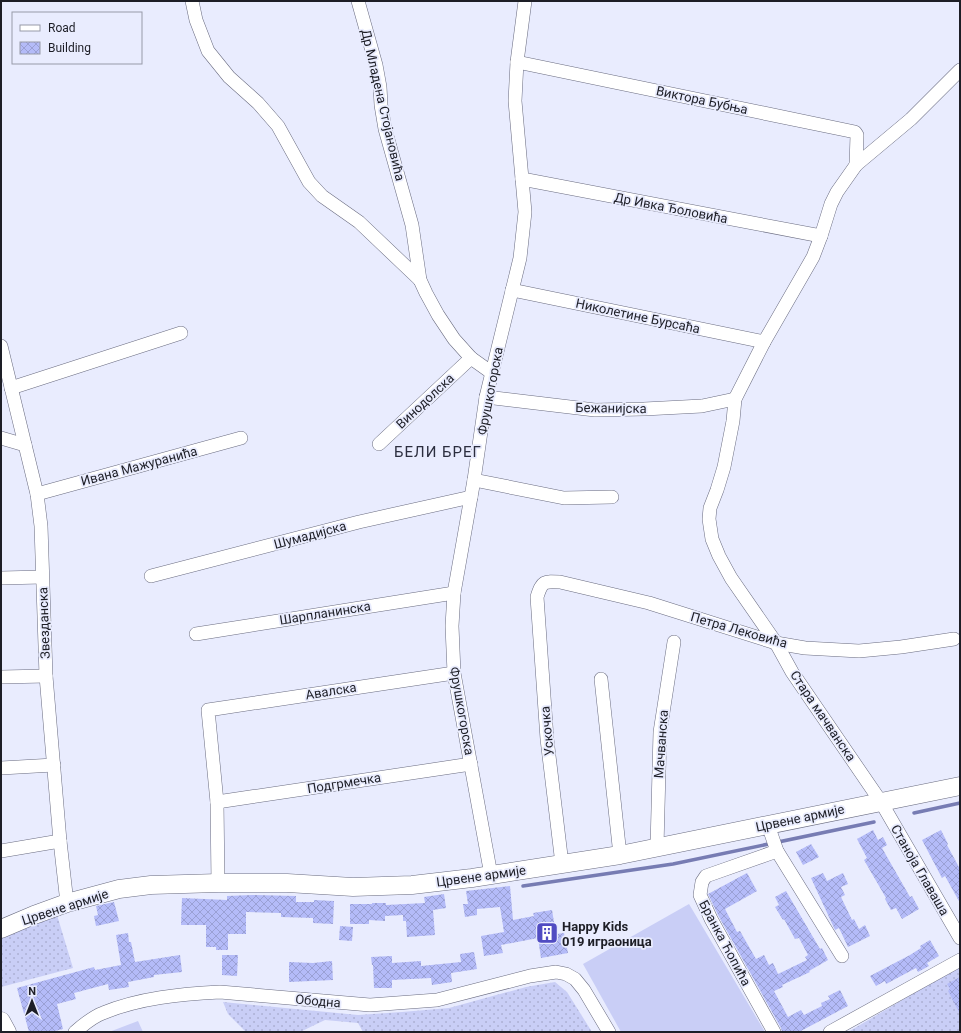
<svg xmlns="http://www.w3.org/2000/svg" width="961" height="1033" font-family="Roboto,sans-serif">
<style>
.grass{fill:url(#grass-dots)}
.pitch{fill:#c9cef6}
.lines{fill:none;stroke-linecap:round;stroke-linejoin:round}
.stream{stroke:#777cb3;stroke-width:3.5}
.building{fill:url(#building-cross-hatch)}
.street-casing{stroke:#6a6c80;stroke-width:14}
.secondary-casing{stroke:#6a6c80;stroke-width:19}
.street{stroke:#fff;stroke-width:13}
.secondary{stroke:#fff;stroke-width:18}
.labels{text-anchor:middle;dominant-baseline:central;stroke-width:3.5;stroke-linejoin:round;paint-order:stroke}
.street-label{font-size:13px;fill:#1d1e26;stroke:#e9ecfe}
.poi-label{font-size:13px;font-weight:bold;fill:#1d1e26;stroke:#e9ecfe;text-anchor:start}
.quarter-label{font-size:15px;letter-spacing:1px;fill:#2c2e3f;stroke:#e9ecfe}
</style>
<defs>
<pattern id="grass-dots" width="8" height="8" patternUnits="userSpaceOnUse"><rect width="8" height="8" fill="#c9cef6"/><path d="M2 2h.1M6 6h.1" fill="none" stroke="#acb0d3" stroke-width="1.8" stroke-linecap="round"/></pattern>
<pattern id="building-cross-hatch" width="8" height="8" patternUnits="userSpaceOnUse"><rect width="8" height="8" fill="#b4bbf8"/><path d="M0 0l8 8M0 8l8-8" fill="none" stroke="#9aa0d4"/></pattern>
</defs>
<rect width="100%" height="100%" fill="#e9ecfe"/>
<g class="grass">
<path d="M57,915l16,53 -72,19v-50z"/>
<path d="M960,966v66h-112z"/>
<path d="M555,982l12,10 25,40h-229l-5,-9 -33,-3 -25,12h-54l-18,-18 -5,-12 135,13 44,-3 47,-4 77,-21z"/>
</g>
<g class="pitch">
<path d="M689,904l76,128h-144l-38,-68z"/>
<path d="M138,1021l5,11h-34z"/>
</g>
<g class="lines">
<g class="stream">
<path d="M914,813l46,-10"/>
<path d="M523,886l150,-22 201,-42"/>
</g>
</g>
<g class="building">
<path d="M873,830l5,10 5,-3 4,8 -5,3 28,49 2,-1 7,13 -17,10 -6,-11 -5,2 -6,-11 1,-1 -22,-38 3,-2 -10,-19z"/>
<path d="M941,830l7,14 -1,1 13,24v34l-15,-27 -3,2 -20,-38z"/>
<path d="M811,844l8,13 -16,8 -7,-13z"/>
<path d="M747,873l10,18 -32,18 12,23 3,-1 16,28 8,-4 5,10 4,-2 5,11 29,-14 -2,-3 3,-2 -9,-17 -4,1 -11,-20 -1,1 -8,-13 4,-2 -4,-8 11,-6 34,58 2,-1 6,12 -19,11 1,1 -28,13 1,2 -9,4 14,26 13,-7 3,5 18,-9 -1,-3 9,-4 -2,-3 12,-6 8,16 -49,26h-17l-1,-4 -63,-113 -10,-21z"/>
<path d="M823,873l4,8 16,-8 5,11 -7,3 4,8 -4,2 11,23 2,-1 5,10 6,-4 5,11 -22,11 -9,-19 -4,2 -24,-52z"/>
<path d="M510,886l3,34 21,-4 -1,-3 19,-3 4,24 8,-1 4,20 -27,5 -3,-20 -37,7 2,8 -19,3 -3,-20 23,-4 -4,-25 -23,2v6l-12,2 -2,-13h5l-2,-13z"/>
<path d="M444,894l2,14 -13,2 2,25 -28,2 -1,-16h-3v-6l-18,1v5l-16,-1v4h-19v-20h22v-1h14v2l39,-2 -1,-6z"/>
<path d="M253,895l43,1v6h18v-2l20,1 -1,23 -20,-1v-5l-32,-1v-4l-35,-1v22h-18v16h-12v-3h-10v-22h-25l1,-27 45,2v-4z"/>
<path d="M114,902l5,19 -23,5 -2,-10 4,-1 -2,-9z"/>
<path d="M340,926l13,1 -1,14 -13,-1z"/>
<path d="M128,933l1,9h2l4,20 45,-7 2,17 -28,3v2l-26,5 1,5 -20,3 -1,-6 -34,9 2,6 -19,5 6,25 -12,3h-22l-12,-44 77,-21 1,3 26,-5 -5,-30z"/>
<path d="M930,940l9,16 -12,7 2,3 -11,6 -2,-4 -30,16 -1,-3 -9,5 -6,-10 40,-21 11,-7 -1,-2z"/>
<path d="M474,952l3,17 -26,4 1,9 -20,3 -1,-7 -39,2v8h-18l-1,-23h-1l-1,-8 21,-1v7l29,-2v5l40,-4 -1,-8z"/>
<path d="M222,955h16l-1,21 -15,-1z"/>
<path d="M332,961l1,19 -44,2v-20l24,1z"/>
<path d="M960,977v37l-12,-23 2,-2 -3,-5z"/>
</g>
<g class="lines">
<g class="street-casing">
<g id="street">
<path d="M192,1l4,19 12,31 21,26 29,26 20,23 31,56 13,14 37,26 61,58"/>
<path d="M358,1l18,64 4,22 1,18 4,24 27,96 8,55 6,13 12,22 16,24 17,19 21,15"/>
<path d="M517,62l338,70 2,3 -1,30"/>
<path d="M960,70l-49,49 -55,46 -19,27 -6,12 -10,32 -8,21 -49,85 -29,57 -2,22 -9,46 -7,23 -7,18 -1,11 3,20 7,17 12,22 45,65 16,29 89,130 79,136"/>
<path d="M522,179l299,57"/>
<path d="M512,290l252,52"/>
<path d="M1,346l36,148 4,32 5,150 14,165 7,62"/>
<path d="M11,388l170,-55"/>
<path d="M486,397l109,13 49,-1 58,-3 33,-7"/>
<path d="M1,438l24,7"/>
<path d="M379,444l92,-86"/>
<path d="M474,480l90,18 48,-1"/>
<path d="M37,494l204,-56"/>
<path d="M151,576l208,-54 112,-25"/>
<path d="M1,578l41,-1"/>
<path d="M196,634l258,-41"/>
<path d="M1,677l45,-1"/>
<path d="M601,679l19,176"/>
<path d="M1,768l53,-3"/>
<path d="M217,802l254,-38"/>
<path d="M768,825l9,26 65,105"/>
<path d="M657,847l3,-115 14,-90"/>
<path d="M1,851l59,-10"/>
<path d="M562,864l-15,-125 -10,-142c5,-16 7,-16 23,-15l89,21 127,40 29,5 54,3 42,-4 53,-8"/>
<path d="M491,875l-37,-202 -2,-47 2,-33 20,-113 12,-83 34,-139 5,-46 -10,-111 2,-39 8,-61"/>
<path d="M218,883l-1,-81 -9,-92 246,-37"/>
<path d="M75,1032c8,-7 17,-15 28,-19 36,-15 78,-19 117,-21l150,13 67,-5 93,-24 26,-4 10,2 9,5 9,11 25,42"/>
<path d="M774,1032l-63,-113 -11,-24 2,-13 4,-6 71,-25"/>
<path d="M830,1032l130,-72"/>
</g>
</g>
<g class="secondary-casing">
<g id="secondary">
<path d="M1,929l33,-14 33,-12 52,-14 32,-4 67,-2h69l66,4 59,-2 60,-7 148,-23 340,-69"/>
<path d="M1,1021l6,11"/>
</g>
</g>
<use href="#street" class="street"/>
<use href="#secondary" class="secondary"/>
</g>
<defs>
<g id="building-square" transform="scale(1.15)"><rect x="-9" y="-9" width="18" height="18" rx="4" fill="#504bc2" stroke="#e9ecfe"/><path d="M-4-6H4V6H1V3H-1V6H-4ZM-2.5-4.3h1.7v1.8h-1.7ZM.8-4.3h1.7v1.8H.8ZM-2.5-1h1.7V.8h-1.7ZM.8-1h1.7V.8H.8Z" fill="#fff"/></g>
</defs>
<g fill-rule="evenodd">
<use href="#building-square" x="547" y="933"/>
</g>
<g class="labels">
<g class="street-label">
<text transform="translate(702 100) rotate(12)">Виктора Бубња</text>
<text transform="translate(383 105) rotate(77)">Др Младена Стојановића</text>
<text transform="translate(671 208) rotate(11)">Др Ивка Ђоловића</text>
<text transform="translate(638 316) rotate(12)">Николетине Бурсаћа</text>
<text transform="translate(490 391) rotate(-79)">Фрушкогорска</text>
<text transform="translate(425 401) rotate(-43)">Винодолска</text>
<text transform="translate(611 408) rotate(1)">Бежанијска</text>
<text transform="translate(139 466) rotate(-15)">Ивана Мажуранића</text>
<text transform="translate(310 535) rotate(-15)">Шумадијска</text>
<text transform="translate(325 613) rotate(-9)">Шарпланинска</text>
<text transform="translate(44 623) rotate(-92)">Звезданска</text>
<text transform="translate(739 630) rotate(16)">Петра Лековића</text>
<text transform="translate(331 691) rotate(-9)">Авалска</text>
<text transform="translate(462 711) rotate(80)">Фрушкогорска</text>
<text transform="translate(823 716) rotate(56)">Стара мачванска</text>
<text transform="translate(547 731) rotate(-95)">Ускочка</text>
<text transform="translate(661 744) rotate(-86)">Мачванска</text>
<text transform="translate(344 783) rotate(-9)">Подгрмечка</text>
<text transform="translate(800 818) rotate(-12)">Црвене армије</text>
<text transform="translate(920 870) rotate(60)">Станоја Главаша</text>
<text transform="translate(481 876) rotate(-8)">Црвене армије</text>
<text transform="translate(65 907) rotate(-18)">Црвене армије</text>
<text transform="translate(725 943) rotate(62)">Бранка Ћопића</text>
<text transform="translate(318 1001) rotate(5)">Ободна</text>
</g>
<g class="poi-label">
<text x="562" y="926">Happy Kids<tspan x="562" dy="15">019 играоница</tspan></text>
</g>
<g class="quarter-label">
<text x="438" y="452">БЕЛИ БРЕГ</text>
</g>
</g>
<rect width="961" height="1033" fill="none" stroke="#1d1e26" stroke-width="4"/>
<rect x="12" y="12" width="130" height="52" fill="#e9ecfe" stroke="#979aa8"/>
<rect x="20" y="25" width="20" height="6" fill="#ffffff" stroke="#979aa8"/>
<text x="48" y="32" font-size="12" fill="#1d1e26">Road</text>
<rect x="20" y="42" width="20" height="12" fill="url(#building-cross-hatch)" stroke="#979aa8"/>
<text x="48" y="52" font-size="12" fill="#1d1e26">Building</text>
<g transform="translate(32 1001)" stroke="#e9ecfe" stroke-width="3" paint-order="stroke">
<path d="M0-3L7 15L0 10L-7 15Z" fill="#1d1e26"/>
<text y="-6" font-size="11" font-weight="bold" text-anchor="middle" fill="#1d1e26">N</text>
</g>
</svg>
